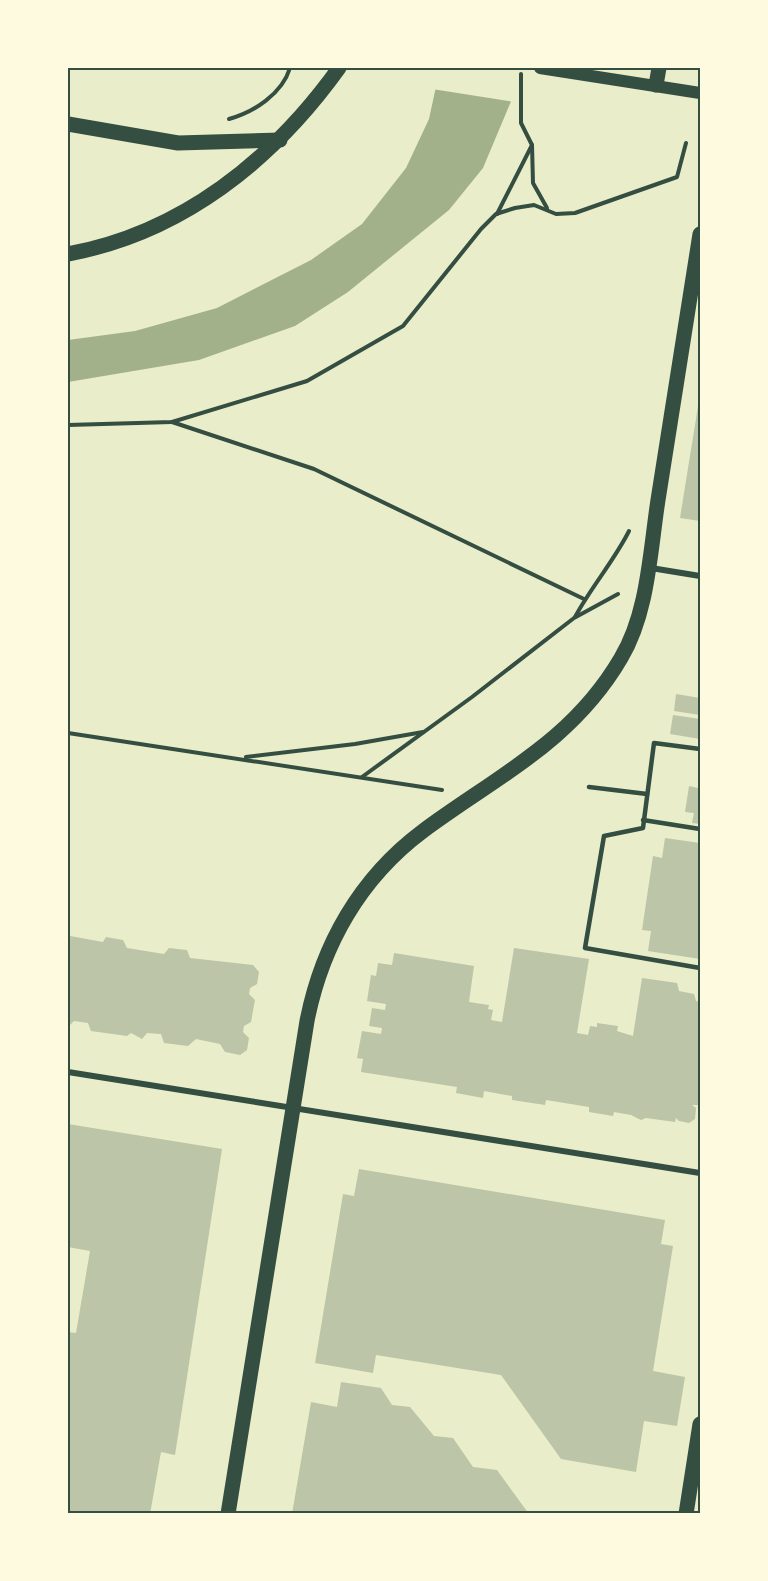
<svg xmlns="http://www.w3.org/2000/svg" width="768" height="1581" font-family="Montserrat,sans-serif">
<style>
.water{fill:#a3b18a}
.pier{fill:#e9edc9}
.building{fill:#bcc5a7}
.lines{fill:none;stroke-linecap:round;stroke-linejoin:round}
.path{stroke:#344e41;stroke-width:4}
.service{stroke:#344e41;stroke-width:4.5}
.minor{stroke:#344e41;stroke-width:6}
.secondary{stroke:#344e41;stroke-width:12}
.primary{stroke:#344e41;stroke-width:15}
.neatline{fill:none;stroke:#344e41;stroke-width:2}
</style>
<rect width="100%" height="100%" fill="#e9edc9"/>
<path class="water" d="M440,68l72,31 -29,69 -34,42 -101,82 -53,34 -96,34 -131,22v-42l67,-9 82,-23 94,-48 51,-36 44,-56 23,-49z"/>
<path class="pier" d="M437,68h72l5,34 -82,-13z"/>
<g class="building">
<path d="M699,400h1v121l-20,-3z"/>
<path d="M676,694l24,4v17l-26,-4z"/>
<path d="M673,715l27,4v20l-30,-5z"/>
<path d="M699,777h1v47l-8,-1 2,-10 -9,-1 4,-26 9,2z"/>
<path d="M665,838l35,5v116l-52,-8 3,-20 -9,-1 11,-74 9,2z"/>
<path d="M68,930l2,6 33,6 3,-5 17,3 4,8 37,6 5,-6 18,2 3,8 63,7 6,7 -2,12 -7,4 -1,6 6,6 -4,22 -7,4 -1,6 6,6 -2,12 -7,5 -15,-3 -5,-8 -24,-5 -8,7 -24,-3 -3,-9 -14,-1 -5,6 -11,-6 -4,3 -36,-5 -3,-8 -14,-2 -6,6z"/>
<path d="M514,948l75,11 -12,74 11,2 2,-9 7,1v-4l21,3 -1,5 16,5 9,-58 35,5 2,8 15,3 2,7 4,1v85l-2,18h-6l4,3 -1,11 -6,4 -10,-2 -3,-3 -1,4 -29,-4 -5,2 -10,-5 -17,-3 -1,4 -24,-4v-5l-43,-7 -1,5 -33,-5v-4l-28,-5 -1,7 -27,-5 1,-6 -96,-15 2,-13 -6,-1 5,-27 19,3 1,-6 -13,-2 3,-18 13,2 1,-6 -19,-3 4,-26 5,1 2,-13 14,2 2,-12 80,13 -5,36 20,3 -1,4 5,1 -2,10 11,2z"/>
<path d="M68,1124l154,25 -47,306 -14,-3 -11,62h-82v-182l8,1 14,-82 -22,-4z"/>
<path d="M359,1169l306,51 -4,24 12,2 -20,125 32,6 -8,49 -33,-5 -8,51 -75,-13 -60,-84 -125,-20 -3,18 -58,-10 28,-169 11,2z"/>
<path d="M341,1382l40,6 11,17 18,2 24,29 19,2 20,29 24,3 32,44h-237l19,-112 26,5z"/>
</g>
<g class="lines">
<g class="path">
<path d="M229,119c25,-7 53,-25 61,-51"/>
<path d="M532,145l1,38 14,25"/>
<path d="M497,214l35,-69 -11,-22v-49"/>
<path d="M172,422l142,47 270,130"/>
<path d="M68,425l104,-3 135,-41 96,-55 78,-97 15,-15 19,-6 19,-3 22,9 19,-1 102,-36 9,-34"/>
<path d="M575,617c16,-30 39,-56 54,-86"/>
<path d="M68,733l374,57"/>
<path d="M246,757l109,-13 68,-12"/>
<path d="M362,777l110,-80 102,-79 44,-24"/>
</g>
<g class="service">
<path d="M700,749l-46,-6 -11,85 -39,8 -19,112 115,20"/>
<path d="M589,787l58,7"/>
<path d="M643,820l57,9"/>
</g>
<g class="minor">
<path d="M651,568l49,8"/>
<path d="M68,1072l632,101"/>
</g>
<path class="secondary" d="M540,68l160,25"/>
<g class="primary">
<path d="M656,85l3,-17"/>
<path d="M68,124l110,19 102,-3"/>
<path d="M68,254c114,-21 205,-94 271,-186"/>
<path d="M228,1514l79,-493c15,-76 53,-143 116,-190 74,-55 149,-89 198,-173 27,-45 29,-106 37,-158 14,-89 28,-177 42,-266"/>
<path d="M686,1514l14,-90"/>
</g>
</g>
<rect width="768" height="1581" fill="none" stroke="#fefae0" stroke-width="138"/>
<rect x="69" y="69" width="630" height="1443" class="neatline"/>
</svg>
